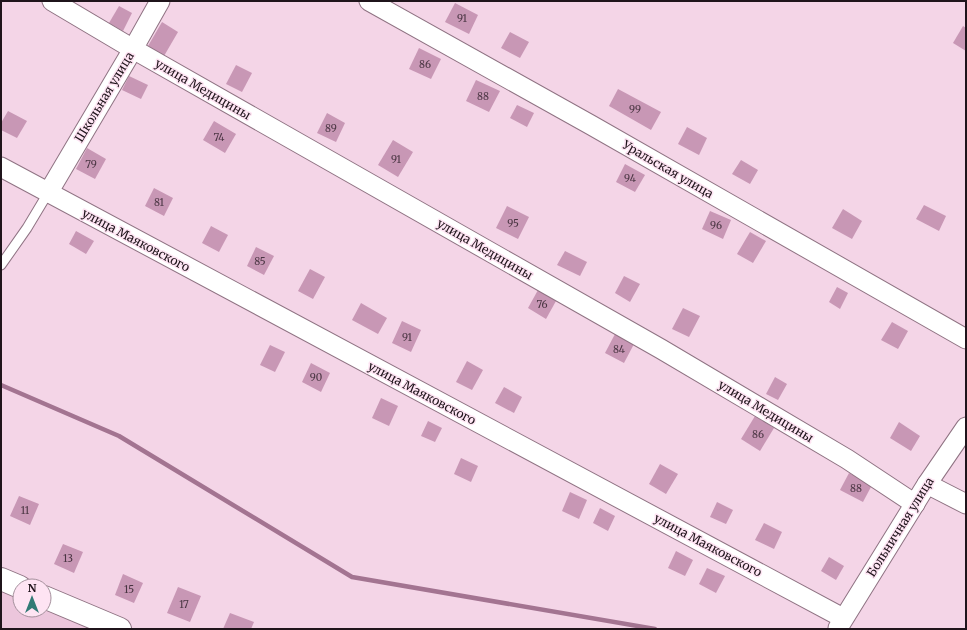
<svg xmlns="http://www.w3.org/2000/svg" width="967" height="630" font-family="Merriweather,serif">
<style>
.built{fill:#ecc6dc}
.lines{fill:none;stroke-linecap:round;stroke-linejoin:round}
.stream{stroke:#a37491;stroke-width:4.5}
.building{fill:#c897b5}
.lane-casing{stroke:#8f7383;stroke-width:11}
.street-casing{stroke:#8f7383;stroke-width:21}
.secondary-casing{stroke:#8f7383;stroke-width:24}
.lane{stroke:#fff;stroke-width:9}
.street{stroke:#fff;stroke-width:19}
.secondary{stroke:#fff;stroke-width:22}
.labels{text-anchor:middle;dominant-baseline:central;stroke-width:3;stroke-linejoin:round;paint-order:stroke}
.number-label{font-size:10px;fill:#493542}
.street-label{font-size:12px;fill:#1f141b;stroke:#fee4f3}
</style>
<rect width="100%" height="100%" fill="#f4d5e7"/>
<path class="built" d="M1,588l19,8v14h24v-3l52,22h-95z"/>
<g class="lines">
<path class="stream" d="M1,385l118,51 233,141 303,52"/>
</g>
<g class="building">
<path d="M455,3l23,12 -9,19 -24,-12z"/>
<path d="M119,6l13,7 -9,18 -14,-8z"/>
<path d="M162,22l16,10 -14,24 -16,-10z"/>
<path d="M963,26l3,2v23l-13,-8z"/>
<path d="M510,32l19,10 -9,16 -19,-10z"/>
<path d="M419,48l22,11 -10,20 -22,-10z"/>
<path d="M236,65l16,8 -10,19 -16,-8z"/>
<path d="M129,76l19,9 -7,14 -19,-9z"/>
<path d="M476,80l24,11 -11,21 -23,-11z"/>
<path d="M618,89l43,23 -10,18 -42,-24z"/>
<path d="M517,105l17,8 -7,14 -17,-9z"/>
<path d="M8,111l19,10 -10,17 -16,-8v-7z"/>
<path d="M327,113l18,10 -9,19 -19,-9z"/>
<path d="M214,121l22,13 -11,19 -22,-13z"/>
<path d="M687,127l20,11 -8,17 -21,-11z"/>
<path d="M393,140l20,12 -15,25 -20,-12z"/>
<path d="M87,148l19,11 -11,20 -19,-10z"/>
<path d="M741,160l17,10 -8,14 -18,-10z"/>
<path d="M625,164l20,11 -10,17 -19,-10z"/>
<path d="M154,188l19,10 -9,18 -19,-10z"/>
<path d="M924,205l22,11 -7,15 -23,-12z"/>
<path d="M507,206l22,11 -11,22 -22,-11z"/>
<path d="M843,209l19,12 -10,18 -20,-11z"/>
<path d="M710,211l21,9 -8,19 -21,-10z"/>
<path d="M211,226l17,9 -9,17 -17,-9z"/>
<path d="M76,231l18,10 -8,13 -17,-10z"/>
<path d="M750,232l16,9 -13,22 -16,-9z"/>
<path d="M256,247l18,9 -10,19 -17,-9z"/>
<path d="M565,251l22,11 -7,14 -23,-11z"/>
<path d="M310,269l15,8 -12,22 -15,-8z"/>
<path d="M624,276l16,8 -10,18 -15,-9z"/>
<path d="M837,287l11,6 -8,16 -11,-7z"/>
<path d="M538,290l18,11 -10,18 -18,-11z"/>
<path d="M361,303l26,15 -9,16 -26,-14z"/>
<path d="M683,308l17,8 -11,21 -17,-8z"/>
<path d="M402,321l19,9 -10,22 -19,-9z"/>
<path d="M892,322l16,9 -10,18 -17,-9z"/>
<path d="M615,334l19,10 -10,19 -19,-10z"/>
<path d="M270,345l15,7 -10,20 -15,-7z"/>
<path d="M467,361l16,9 -11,20 -16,-8z"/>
<path d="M311,363l19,10 -9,19 -19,-10z"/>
<path d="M775,377l12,7 -9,16 -12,-6z"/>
<path d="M504,387l18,10 -8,16 -19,-10z"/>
<path d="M381,398l17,8 -9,20 -17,-8z"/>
<path d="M755,416l19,12 -14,23 -19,-12z"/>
<path d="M428,421l14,7 -7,14 -14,-6z"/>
<path d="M899,422l21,14 -9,15 -21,-13z"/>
<path d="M461,458l17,8 -7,16 -17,-8z"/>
<path d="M660,464l18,10 -12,20 -17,-10z"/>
<path d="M849,473l23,12 -9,17 -23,-12z"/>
<path d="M570,492l17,8 -8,19 -17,-8z"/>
<path d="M19,496l20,8 -9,21 -20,-9z"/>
<path d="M717,502l16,8 -7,14 -16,-7z"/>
<path d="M600,508l15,8 -7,15 -15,-8z"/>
<path d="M764,523l18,9 -8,17 -19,-9z"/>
<path d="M63,544l20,8 -9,21 -20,-9z"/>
<path d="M676,551l17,9 -8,16 -17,-8z"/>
<path d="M829,557l15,9 -8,14 -15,-9z"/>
<path d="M707,568l18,8 -9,17 -17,-9z"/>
<path d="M123,574l20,9 -9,20 -19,-8z"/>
<path d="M178,587l23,9 -11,26 -23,-9z"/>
<path d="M230,613l24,9 -3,7h-28z"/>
</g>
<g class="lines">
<g class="lane-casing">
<path id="lane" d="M1,265l26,-37 21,-35"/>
</g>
<g class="street-casing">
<g id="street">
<path d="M52,1l81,48 528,300 186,110 68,45"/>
<path d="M369,1l222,124 375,214"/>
<path d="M1,167l842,451"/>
<path d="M48,193l85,-144 27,-48"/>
<path d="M927,484l39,20"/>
<path d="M838,628l89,-144 39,-57"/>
</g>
</g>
<g class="secondary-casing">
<g id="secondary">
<path d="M1,579l19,8"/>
<path d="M44,597l76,32"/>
</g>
</g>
<use href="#lane" class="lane"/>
<use href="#street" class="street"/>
<use href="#secondary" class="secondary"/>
</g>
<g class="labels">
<g class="number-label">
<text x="462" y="18">91</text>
<text x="425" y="64">86</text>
<text x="483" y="96">88</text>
<text x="635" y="109">99</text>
<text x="331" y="128">89</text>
<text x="219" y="137">74</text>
<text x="396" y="159">91</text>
<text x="91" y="164">79</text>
<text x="630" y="178">94</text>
<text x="159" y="202">81</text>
<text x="513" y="223">95</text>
<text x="716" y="225">96</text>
<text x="260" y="261">85</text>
<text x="542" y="304">76</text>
<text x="407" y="337">91</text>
<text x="619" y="349">84</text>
<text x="316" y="377">90</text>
<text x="758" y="434">86</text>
<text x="856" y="488">88</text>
<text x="25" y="510">11</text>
<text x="68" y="558">13</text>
<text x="129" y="589">15</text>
<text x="184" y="604">17</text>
</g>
<g class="street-label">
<text transform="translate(203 89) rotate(30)">улица Медицины</text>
<text transform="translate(104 97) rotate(-59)">Школьная улица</text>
<text transform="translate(668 169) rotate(30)">Уральская улица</text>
<text transform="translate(136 240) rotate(28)">улица Маяковского</text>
<text transform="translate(485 249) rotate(30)">улица Медицины</text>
<text transform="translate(422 393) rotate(28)">улица Маяковского</text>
<text transform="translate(766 411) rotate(31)">улица Медицины</text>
<text transform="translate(900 527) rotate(-58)">Больничная улица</text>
<text transform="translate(708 545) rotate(28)">улица Маяковского</text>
</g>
</g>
<rect width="967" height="630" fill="none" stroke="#1f141b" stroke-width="4"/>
<g transform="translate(32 598)"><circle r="19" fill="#fee4f3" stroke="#a5919d"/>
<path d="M0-3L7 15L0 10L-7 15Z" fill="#317a75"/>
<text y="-6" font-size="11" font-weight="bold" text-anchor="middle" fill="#1f141b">N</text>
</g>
</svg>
